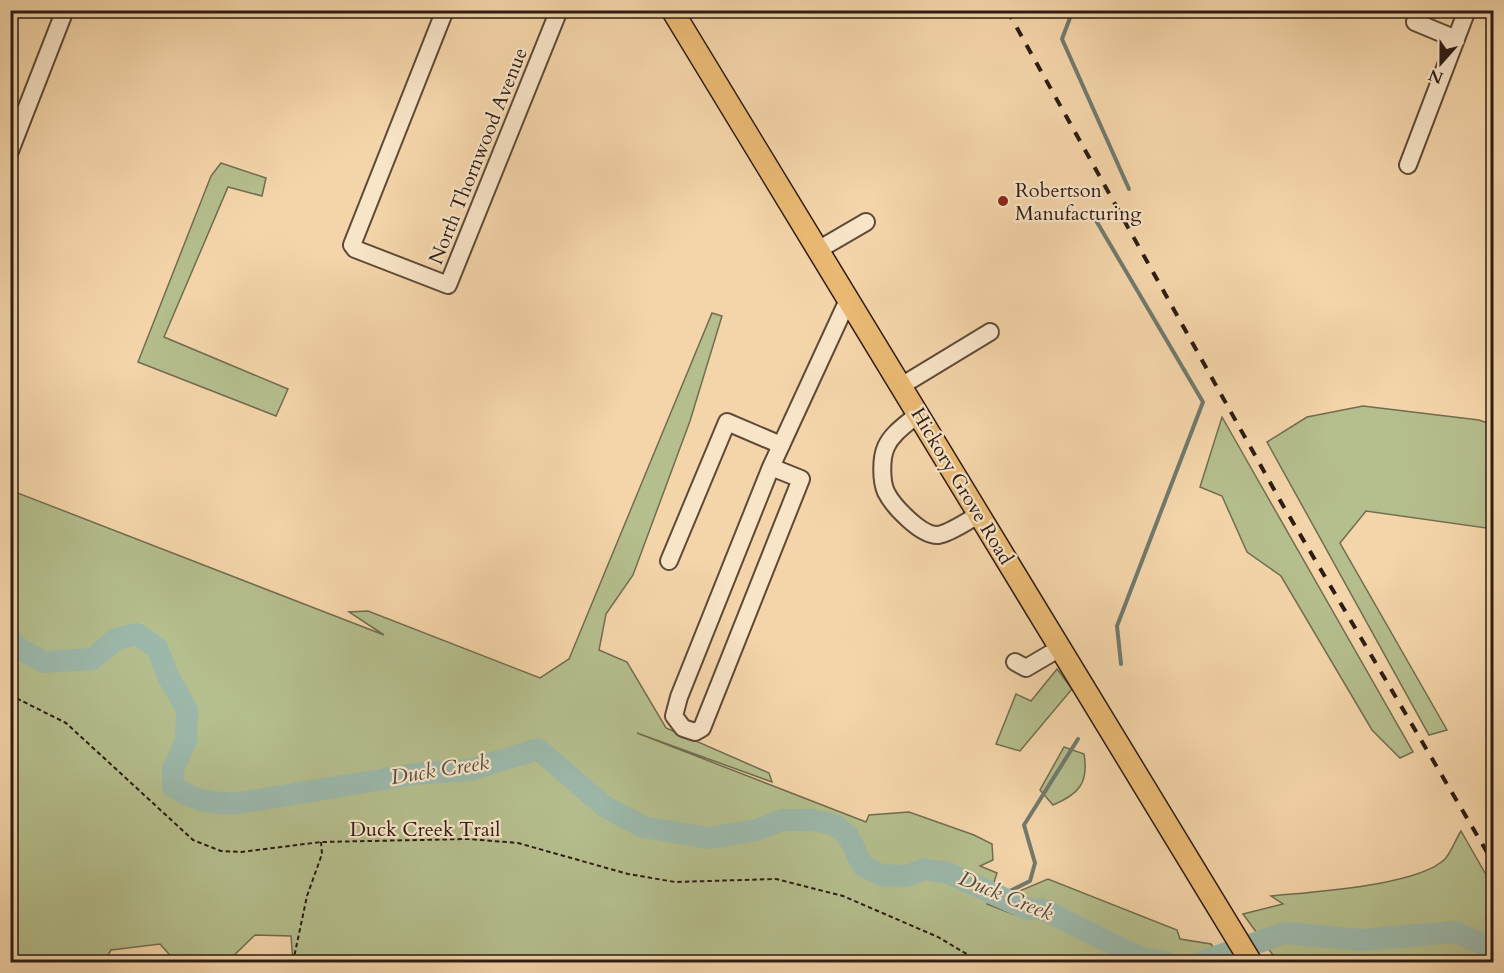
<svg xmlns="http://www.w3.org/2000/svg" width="1504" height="973" font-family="Cardo,serif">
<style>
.green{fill:#b5be8d;stroke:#716d50;stroke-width:1.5}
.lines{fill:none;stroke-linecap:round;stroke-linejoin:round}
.stream{stroke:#707a6e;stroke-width:4}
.river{stroke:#9cb8aa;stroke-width:22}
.minor-casing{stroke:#5f4a39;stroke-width:20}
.major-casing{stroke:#2d1c14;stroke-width:24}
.path{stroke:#2d1c14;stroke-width:2;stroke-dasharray:4.5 3;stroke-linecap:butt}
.minor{stroke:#f8e4c7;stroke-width:16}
.major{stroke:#eaba74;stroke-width:21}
.rail{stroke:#2d1c14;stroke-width:4;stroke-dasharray:10 10;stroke-linecap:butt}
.poi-dot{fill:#8f2418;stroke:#f8e4c7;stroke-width:2}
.labels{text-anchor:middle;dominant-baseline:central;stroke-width:4.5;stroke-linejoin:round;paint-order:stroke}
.street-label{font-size:20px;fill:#2d1c14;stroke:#f8e4c7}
.poi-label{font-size:20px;fill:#2d1c14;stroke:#f8e4c7;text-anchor:start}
.water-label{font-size:21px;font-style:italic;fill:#4e4b41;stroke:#f8e4c7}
</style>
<rect width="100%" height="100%" fill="#f4d5a9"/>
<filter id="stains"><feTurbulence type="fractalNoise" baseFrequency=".00333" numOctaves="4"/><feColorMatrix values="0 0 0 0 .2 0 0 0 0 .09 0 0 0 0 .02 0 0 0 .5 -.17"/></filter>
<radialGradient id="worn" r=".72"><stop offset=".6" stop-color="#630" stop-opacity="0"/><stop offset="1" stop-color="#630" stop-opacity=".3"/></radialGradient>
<g class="green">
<path d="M221,163l45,15 -4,18 -34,-9 -64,150 124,52 -12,27 -138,-54 73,-186z"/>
<path d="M712,313l10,3 -32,105 -57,154 -27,39 -7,36 28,12 39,66 103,45 3,9 -135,-49 229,89 3,-7 40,-3 65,23 18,9 1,16 -13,6 17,7 -10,31 26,10 70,10 -35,-18h-41l3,-11 38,-16 129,51 3,9 31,5 12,18h-930l-2,-26 -36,-1 -28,27h-51l-16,-18 -49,6 -7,12h-93l-1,-472 374,145 -35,-23 19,-1 172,67 29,-19z"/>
<path d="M1363,406l116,14 14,5v104l-127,-18 -26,32 107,187 -18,5 -162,-293 40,-25z"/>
<path d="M1222,417l191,335 -13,6 -28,-28 -91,-154 -34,-24 -25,-56 -22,-9z"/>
<path d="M1057,669l15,20 -52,62 -24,-7 20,-50 15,7z"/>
<path d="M1064,747l20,7c5,29 -5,40 -31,51l-13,-15z"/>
<path d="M1461,831l32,56v75h-215l-35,-48 40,-10 -12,-8c39,-4 147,-10 174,-37 6,-7 11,-20 16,-28z"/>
</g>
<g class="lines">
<g class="stream">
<path d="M1073,10l-11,29 67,150"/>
<path d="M1091,212l112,190 -86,224 4,38"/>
<path d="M998,897l32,-16 5,-18 -11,-38 54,-86"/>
</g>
<g class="river">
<path d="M10,638l8,10 26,14 48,-3 24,-20 21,-5 20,14 12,30 18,32 -1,31 -13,28v18c25,15 38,17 66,16l176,-29 55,-4 68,-21 66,57 39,21 66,11 48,-8 25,-10h30l23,5 13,11 15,30 18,9 26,1 18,-7 23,4 79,36h15l101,50 23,3"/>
<path d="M1201,962l84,-29 77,7 93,-8 28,12 11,-1"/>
</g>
<g class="minor-casing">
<g id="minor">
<path d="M445,10l-93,235 3,4 93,36 111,-275"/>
<path d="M1419,10l-4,12 41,17"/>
<path d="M10,151l55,-141"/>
<path d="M1408,165l59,-155"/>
<path d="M818,250l48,-28"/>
<path d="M901,386l89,-54"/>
<path d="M918,414c-11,10 -26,19 -32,33 -5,11 -5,34 0,45 7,14 35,44 52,43 13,-2 30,-15 41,-20"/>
<path d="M771,467l30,12 -99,249 -7,4 -12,-4 -9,-12 5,-19 92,-230 77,-167"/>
<path d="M669,561l58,-139 54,23"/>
<path d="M1015,662l11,6 34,-20"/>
</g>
</g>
<g class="major-casing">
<path id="major" d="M672,10l579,952"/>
</g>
<g class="path">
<path d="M10,695l56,28 127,117 28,11 20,1 80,-10 147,-3 50,4 110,31 47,8 101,-3 67,17 95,41 42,25"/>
<path d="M293,962l14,-66 15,-42 -1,-12"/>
</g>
<use href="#minor" class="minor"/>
<use href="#major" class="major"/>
<path class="rail" d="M1007,10l274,492 213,362"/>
</g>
<circle class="poi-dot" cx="1003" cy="201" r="6"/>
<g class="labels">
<g class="street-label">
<text transform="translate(478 156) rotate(-68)">North Thornwood Avenue</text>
<text transform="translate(962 486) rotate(59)">Hickory Grove Road</text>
<text x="425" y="829">Duck Creek Trail</text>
</g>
<g class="poi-label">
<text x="1015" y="190">Robertson<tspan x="1015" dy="23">Manufacturing</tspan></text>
</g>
<g class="water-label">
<text transform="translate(440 770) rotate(-9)">Duck Creek</text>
<text transform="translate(1006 896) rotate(22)">Duck Creek</text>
</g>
</g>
<rect width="1504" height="973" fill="none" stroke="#f4d5a9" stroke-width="36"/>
<rect x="12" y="12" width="1480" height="949" fill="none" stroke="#2d1c14" stroke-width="3"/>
<rect x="18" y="18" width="1468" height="937" fill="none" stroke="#2d1c14" stroke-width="1.5"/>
<g transform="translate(1441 63) rotate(201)" stroke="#f8e4c7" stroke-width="4.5" paint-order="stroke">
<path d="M0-4.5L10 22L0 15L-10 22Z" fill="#2d1c14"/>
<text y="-9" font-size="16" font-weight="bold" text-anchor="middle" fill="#2d1c14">N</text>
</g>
<rect width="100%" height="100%" filter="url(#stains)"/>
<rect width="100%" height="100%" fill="url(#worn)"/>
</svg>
